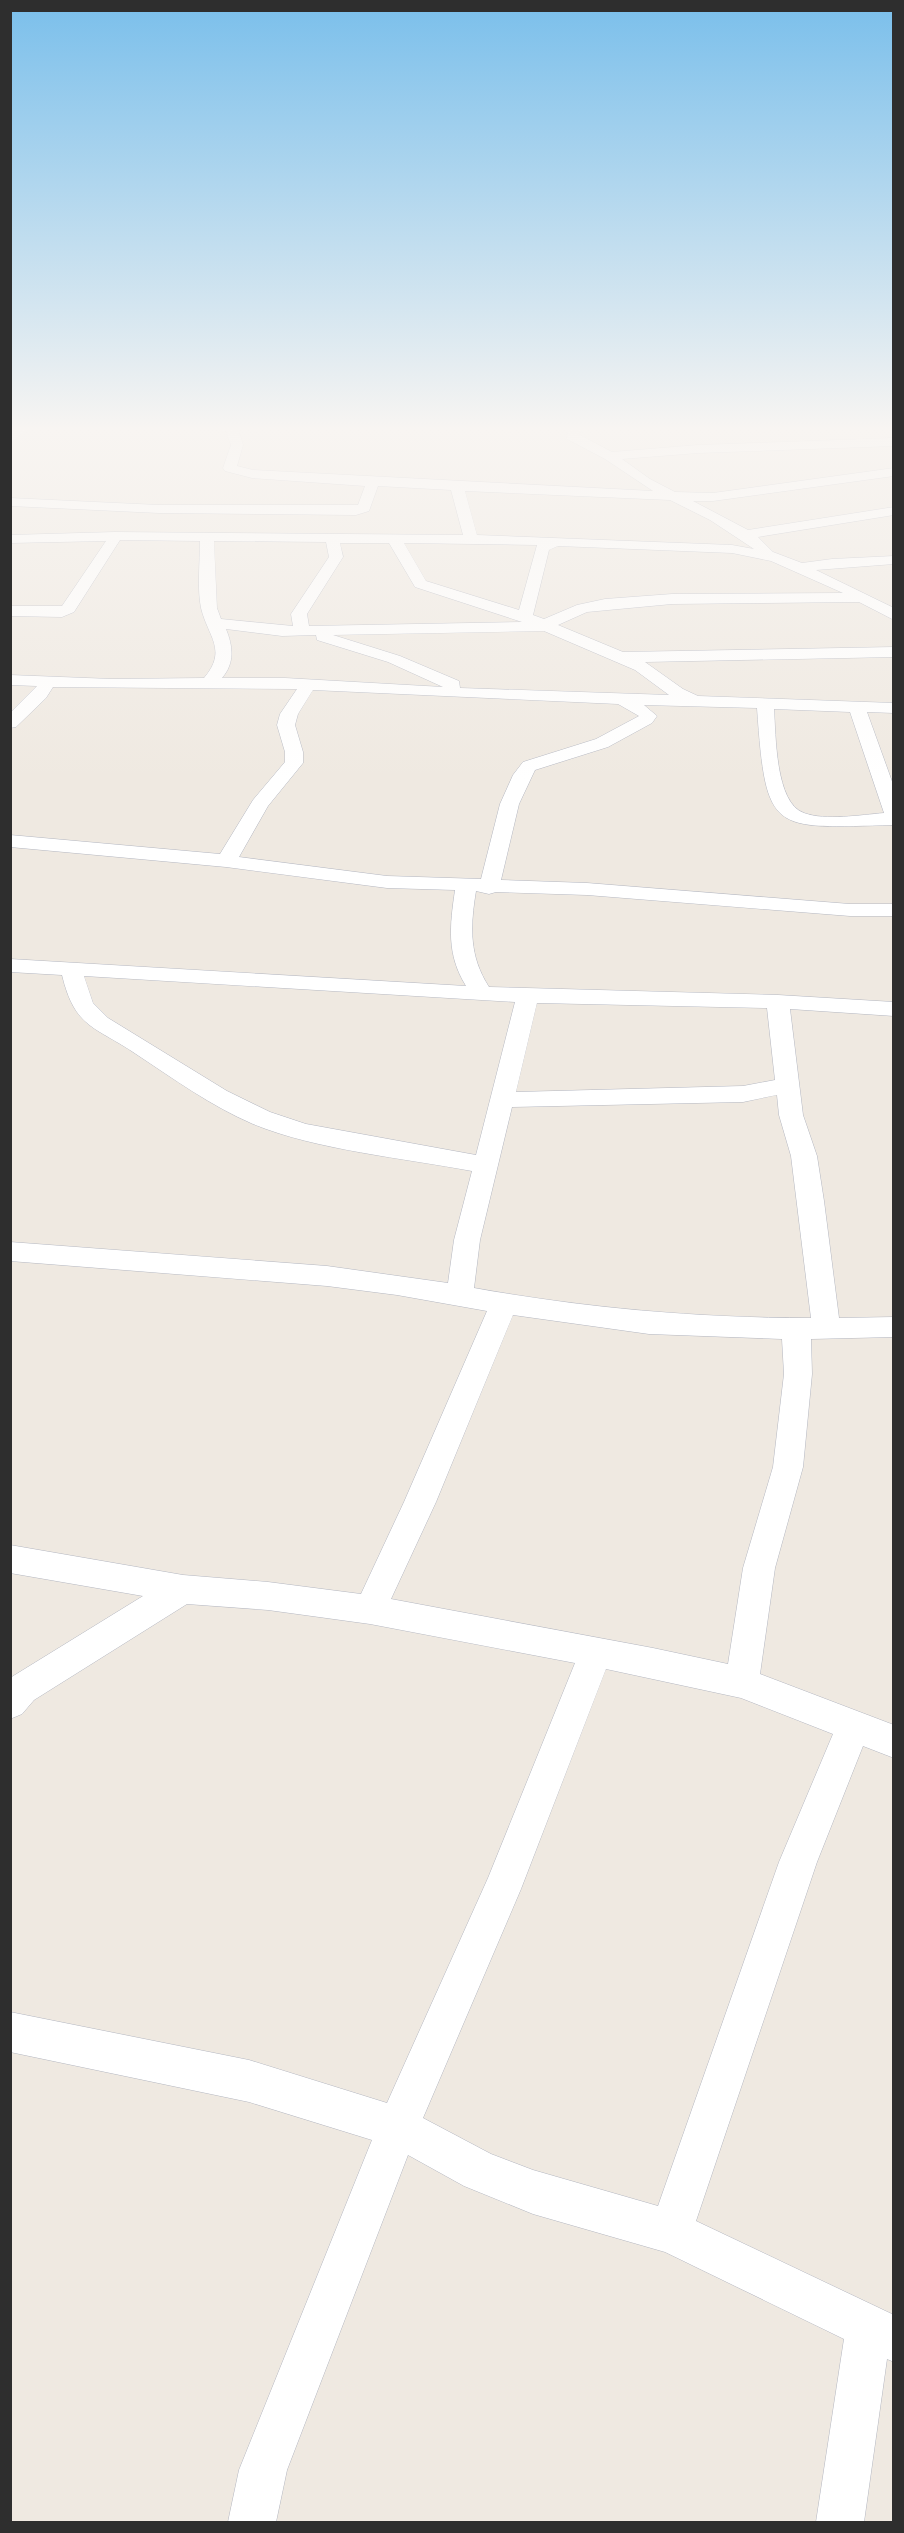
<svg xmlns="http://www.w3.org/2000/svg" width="904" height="2533" font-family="Lato,sans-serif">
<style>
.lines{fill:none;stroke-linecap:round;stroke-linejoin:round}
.street-casing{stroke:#b4b7c1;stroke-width:1}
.street{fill:#fff;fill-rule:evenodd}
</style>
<rect width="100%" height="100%" fill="#efe9e1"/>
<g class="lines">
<g class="street-casing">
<g id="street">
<path d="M17,426h13l-20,18v-12z"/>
<path d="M199,426h38l6,19 -6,21 16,4 400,21 -48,-32 -38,-20 1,-11 20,-2 -10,8 34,18 86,-7 196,-7v8l-196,7 -76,6 28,20 25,13 38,1 181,-25v8l-181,25h-20l55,29 146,-23v8l-136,22 15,15 29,11 30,-4 62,-3v8l-78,6 78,38v12l-35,-18 -187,2 -85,8 -29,13 65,27 271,-5v10l-249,5 38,27 15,7 196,7v10l-27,-1 27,75v38c-122,3 -128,11 -137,-117l-113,-3 13,11 -5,7 -44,24 -73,23 -16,34 -18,76 86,3 263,21h44v12h-44l-263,-21 -91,-3 -7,2 -13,-3c-6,36 -7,65 13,96l289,8 116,7v14l-104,-7 13,106 14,41 7,45 15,117 55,-1v20l-83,2 1,35 -9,93 -28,101 -15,106 134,51v33l-31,-12 -46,116 -121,359 198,94v47l-7,-3 -23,163h-48l28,-183 -179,-87 -132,-38 -69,-28 -56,-31 -121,315 -11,52h-48l11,-52 133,-330 -123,-38 -239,-50v-40l239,48 138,43 101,-225 87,-215 -205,-39 -102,-14 -81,-6 -153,96 -12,14 -12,5v-41l133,-82 -133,-23v-28l173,30 85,7 93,12 43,-92 83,-191 -90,-16 -70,-9 -317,-25v-19l317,24 121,17 6,-43 18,-69c-68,-13 -156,-21 -219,-47 -42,-18 -79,-45 -117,-70 -41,-28 -61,-25 -74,-79l-52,-3v-13l456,27c-20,-32 -16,-61 -11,-96l-68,-2 -161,-21 -216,-20v-12l210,19 33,-54 32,-38v-10l-8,-27 3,-11 17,-25 -244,-2 -7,11 -30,29 -6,1v-15l27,-27 -27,-1v-10l102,4 92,-1c24,-28 4,-41 -3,-70 -4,-20 -1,-46 -1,-67l-80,-1 -46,72 -12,5 -52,-1v-10h52l44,-65 -96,2v-8l105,-3 348,3 -12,-45 -73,-4 -9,25 -13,4 -197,-2 -149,-7v-8l149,7h199l7,-19 -113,-8 -27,-7 -2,-3 8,-23 -5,-14 -21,-1zM465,491l205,9 40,20 44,29 -22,-4 -255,-10zM214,541l112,1 3,15 -38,57 2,12 -72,-7 -4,-11zM340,543h49l26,44 107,35 -213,4 -2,-12 36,-57zM404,543l133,2 -18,65 -93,-29zM558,546l174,7 39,8 72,32 -171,1 -67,5 -28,6 -33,14 -11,-4 16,-65zM226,629l56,7 34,-1 1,5 71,22 55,25 -158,-9h-63c13,-15 11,-32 4,-49zM544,631l91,39 34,25 -209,-7 -1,-7 -59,-25 -67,-21zM313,690l305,14 21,12 -43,23 -73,23 -10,13 -13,29 -19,75 -94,-3 -148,-19 29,-51 35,-43v-11l-8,-27 3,-11zM774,709l76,3 34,101c-24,2 -58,8 -80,0 -29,-10 -28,-78 -30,-104zM84,976l431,26 -39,153 -170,-31 -36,-12 -43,-21 -119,-73 -15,-15zM537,1003l230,5 8,72 -32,6 -227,6zM777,1095l2,20 12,41 20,162c-114,0 -225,-10 -337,-30l6,-48 32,-133 231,-5zM513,1315l136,19 133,5 2,35 -11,93 -30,101 -15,96 -75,-16 -262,-49 45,-97zM606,1669l135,29 92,36 -54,128 -121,344 -125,-36 -42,-16 -68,-36 98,-229z"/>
</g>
</g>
<use href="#street" class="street"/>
</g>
<linearGradient id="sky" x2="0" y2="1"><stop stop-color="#7abfeb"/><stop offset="0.55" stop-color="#f8f5f2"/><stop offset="1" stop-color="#f8f5f2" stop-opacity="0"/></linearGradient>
<rect width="904" height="780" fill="url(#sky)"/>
<rect width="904" height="2533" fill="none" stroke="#2e2e2e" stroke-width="24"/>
</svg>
